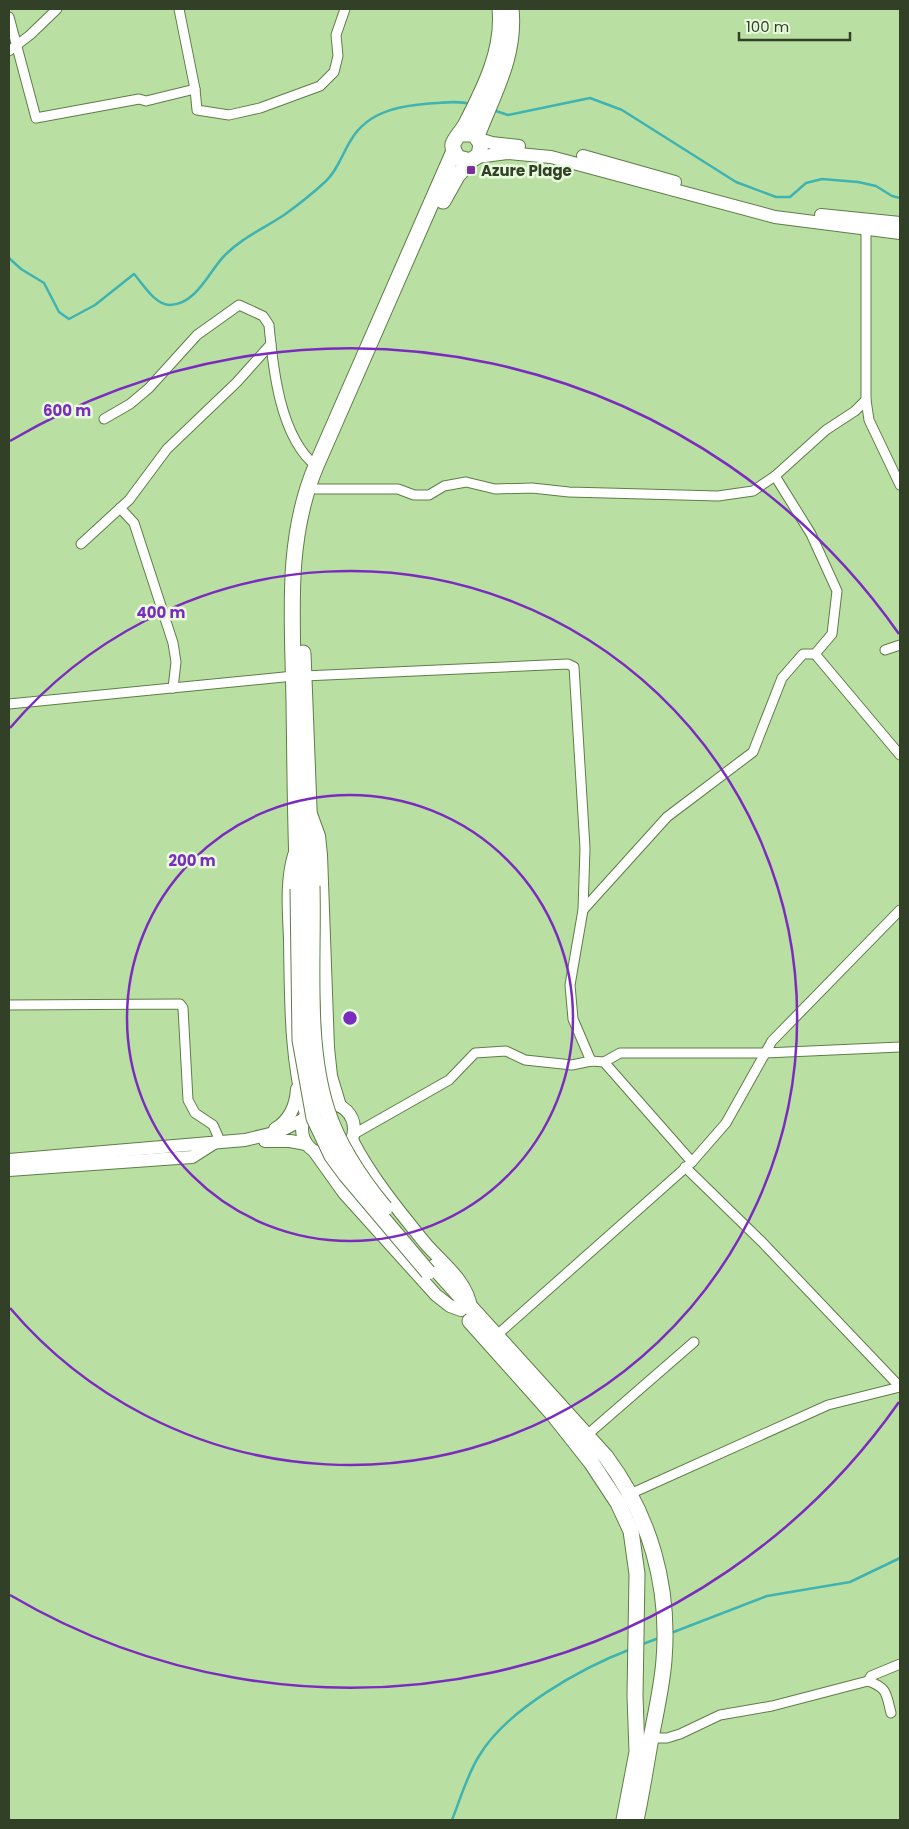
<svg xmlns="http://www.w3.org/2000/svg" width="909" height="1829" font-family="Poppins,sans-serif">
<style>
.lines{fill:none;stroke-linecap:round;stroke-linejoin:round}
.stream{stroke:#3fb3b1;stroke-width:2.5}
.minor-casing{stroke:#5d7e46;stroke-width:11}
.secondary-casing{stroke:#5d7e46;stroke-width:14}
.trunk-casing{stroke:#5d7e46;stroke-width:17}
.minor{stroke:#fff;stroke-width:9}
.secondary{stroke:#fff;stroke-width:12}
.trunk{stroke:#fff;stroke-width:15}
.trunk-bridge-casing{stroke:#5d7e46;stroke-width:17;stroke-linecap:butt}
.trunk-bridge{stroke:#fff;stroke-width:15}
.ring{fill:none;stroke:#7b2cbf;stroke-width:2.5}
.poi-dot{fill:#7c2e9f;stroke:#e7fadc;stroke-width:2}
.labels{text-anchor:middle;dominant-baseline:central;stroke-width:5;stroke-linejoin:round;paint-order:stroke}
.poi-label{font-size:15px;font-weight:bold;fill:#314027;stroke:#e7fadc;text-anchor:start}
.centre{fill:#7b2cbf;stroke:#e7fadc;stroke-width:2.5}
.ring-label{font-size:15px;text-anchor:middle;font-weight:bold;fill:#7b2cbf;stroke:#e7fadc;stroke-width:5;stroke-linejoin:round;paint-order:stroke}
</style>
<rect width="100%" height="100%" fill="#badfa3"/>
<g class="lines">
<g class="stream">
<path d="M493,110l15,5 82,-17 32,12 114,72 40,15h14l16,-14 16,-4 36,3 18,4 16,10 8,2"/>
<path d="M9,258l12,11 23,14 15,29 10,7 26,-14 39,-31c9,10 21,31 36,31 27,-1 39,-34 55,-50 18,-18 38,-26 59,-40 14,-10 29,-22 41,-33 13,-12 17,-28 26,-42 18,-31 54,-35 86,-37 12,-1 23,-2 34,1"/>
<path d="M671,1633l96,-37 83,-14 50,-24"/>
<path d="M640,1645l19,-7"/>
<path d="M452,1820c8,-20 15,-45 27,-64 27,-46 102,-88 152,-107"/>
</g>
<g class="minor-casing">
<g id="minor">
<path d="M179,9l16,80 2,21 32,5 31,-7 60,-22 14,-14 4,-16 -2,-21 9,-26"/>
<path d="M9,17l27,101 103,-19 7,2 49,-12"/>
<path d="M9,51l21,-16 27,-26"/>
<path d="M866,400l3,20 31,65"/>
<path d="M104,419l26,-15 19,-16 48,-53 42,-30 24,11 6,9c4,44 11,112 47,141"/>
<path d="M316,489h82l16,6h15l15,-9 22,-4 29,7 37,-1 37,4 149,4 35,-5 22,-15 51,-46 29,-19 11,-11v-172"/>
<path d="M120,508l14,15 39,120 3,19 -3,26"/>
<path d="M81,544l48,-44 38,-51 70,-67 34,-38"/>
<path d="M885,650l15,-5"/>
<path d="M815,654l85,101"/>
<path d="M304,676l264,-12 6,3 11,181 -2,62 -13,75 3,34 18,42"/>
<path d="M9,704l285,-28"/>
<path d="M583,910l84,-93 86,-65 29,-74 21,-24h12l17,-20 5,-43 -26,-57 -36,-58"/>
<path d="M9,1005l171,-1 3,4 5,92 7,13 18,12 8,18"/>
<path d="M604,1062l88,100"/>
<path d="M354,1134l95,-54 26,-27 31,-2 19,9 47,5 19,-4 13,1 16,-9h145l135,-6"/>
<path d="M685,1167l77,75 138,145"/>
<path d="M497,1335l195,-173 34,-39 46,-82 128,-131"/>
<path d="M587,1435l107,-93"/>
<path d="M630,1494l198,-89 72,-18"/>
<path d="M868,1681l3,-5 29,-12"/>
<path d="M651,1738h16l13,-4 40,-19 52,-9 96,-25c20,7 18,13 23,32"/>
</g>
</g>
<g class="secondary-casing">
<g id="secondary">
<path d="M479,139l13,4 27,3"/>
<path d="M583,156l92,26"/>
<path d="M477,157l30,-4 44,4 224,60 125,16"/>
<path d="M821,215l79,8"/>
<path d="M311,814l8,22 2,19 7,193 3,28 9,30"/>
<path d="M294,855c-8,27 -5,57 -4,84 1,60 0,119 16,176"/>
<circle cx="328" cy="1129" r="26"/>
<path d="M275,1129c15,-9 21,-23 22,-40"/>
<path d="M352,1140c19,37 47,71 73,103 16,19 43,38 46,65"/>
<path d="M265,1141h25l16,3"/>
<path d="M314,1151l30,42 92,102 14,11 11,4"/>
<path d="M9,1160l236,-20 33,-8 26,-13"/>
<path d="M9,1170l183,-13 22,-14"/>
</g>
</g>
<g class="trunk-casing">
<g id="trunk">
<path d="M462,134h12l7,10 -2,11 -9,6 -11,-3c-4,-4 -7,-8 -6,-14 2,-6 11,-15 14,-22 18,-35 37,-73 33,-113"/>
<path d="M477,136c16,-42 39,-80 34,-127"/>
<path d="M443,201l14,-25 13,-15"/>
<path d="M303,653l9,233"/>
<path d="M298,889c-3,-62 -3,-124 -4,-186 -1,-81 -10,-161 22,-237l138,-315"/>
<path d="M434,1267l172,190c44,59 64,129 58,203 -2,26 -8,52 -13,78 -5,27 -9,55 -15,82"/>
<path d="M470,1321l83,93 38,48 27,41 13,28 6,43 -2,122 2,56 -13,68"/>
</g>
</g>
<use href="#minor" class="minor"/>
<use href="#secondary" class="secondary"/>
<use href="#trunk" class="trunk"/>
<g class="trunk-bridge-casing">
<g id="trunk-bridge">
<path d="M312,886c2,72 -7,156 15,224 12,37 34,69 58,98"/>
<path d="M298,889l2,151 14,78 18,38 14,19 82,97"/>
</g>
</g>
<use href="#trunk-bridge" class="trunk-bridge"/>
</g>
<g class="ring">
<circle cx="350" cy="1018" r="223"/>
<path d="M10 728A447 447 0 1 1 10 1308"/>
<path d="M899 1402A670 670 0 0 1 10 1595M10 441A670 670 0 0 1 899 634"/>
</g>
<rect class="poi-dot" x="466" y="165" width="10" height="10" rx="2.5"/>
<g class="labels">
<g class="poi-label">
<text x="481" y="170">Azure Plage</text>
</g>
</g>
<circle cx="350" cy="1018" r="8" class="centre"/>
<g class="ring-label">
<text x="67" y="416">600 m</text>
<text x="161" y="618">400 m</text>
<text x="192" y="866">200 m</text>
</g>
<rect width="909" height="1829" fill="none" stroke="#314027" stroke-width="20"/>
<path d="M739 32v8h111v-8" fill="none" stroke="#314027" stroke-width="2.5"/>
<text x="746" y="32" font-size="15" fill="#314027" stroke="#e7fadc" stroke-width="4" paint-order="stroke">100 m</text>
</svg>
